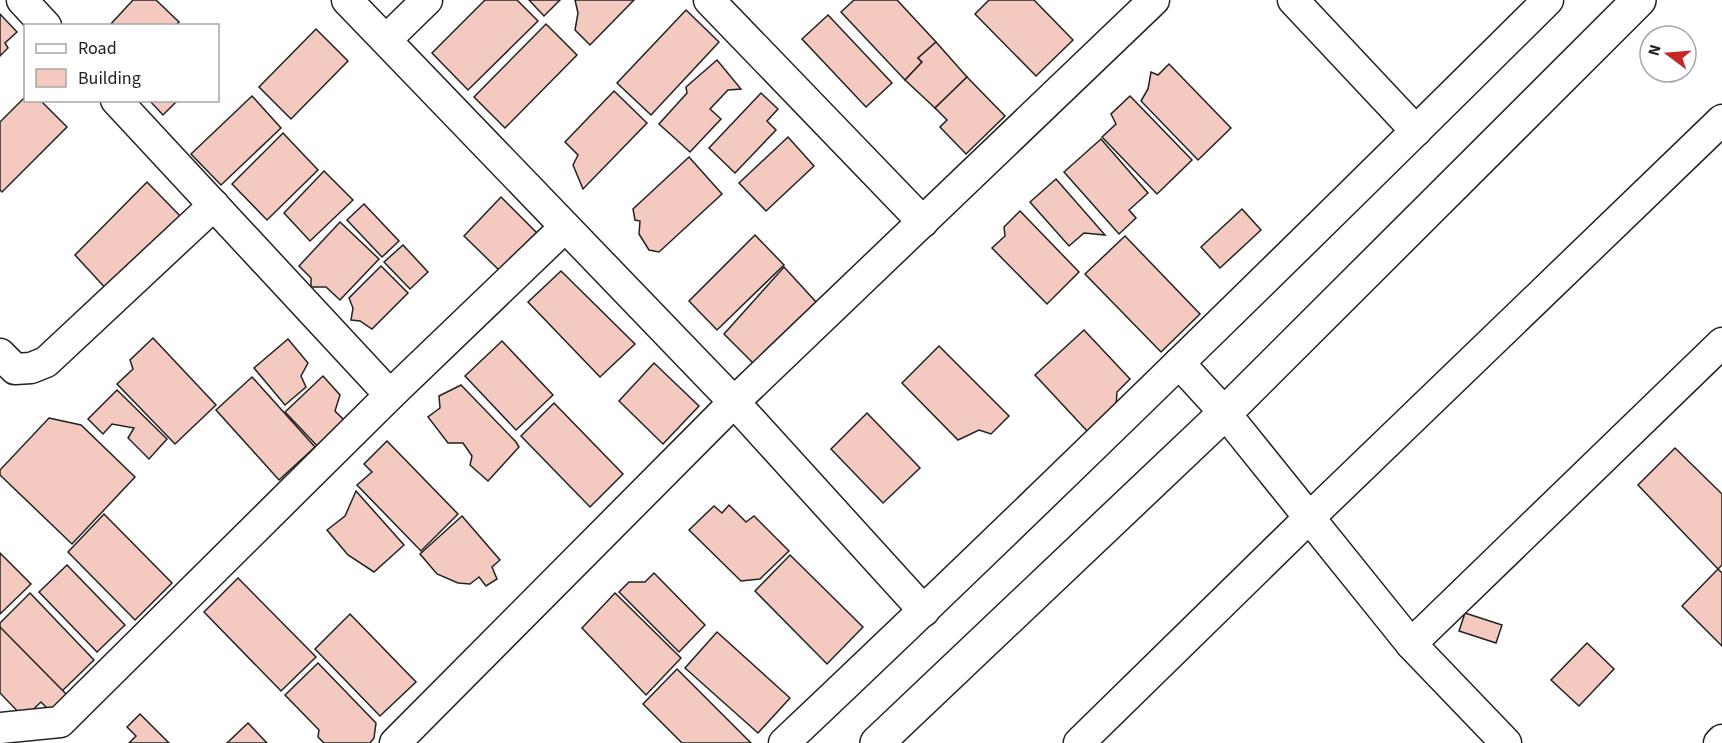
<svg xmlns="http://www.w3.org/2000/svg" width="1722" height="743" font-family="'Source Sans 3',sans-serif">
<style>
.building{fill:#f3c9c0;stroke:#222;stroke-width:1.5}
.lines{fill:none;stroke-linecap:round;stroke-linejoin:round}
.street-casing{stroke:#222;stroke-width:33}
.secondary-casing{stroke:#222;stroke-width:36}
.street{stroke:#fff;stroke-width:30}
.secondary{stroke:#fff;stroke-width:33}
</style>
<rect width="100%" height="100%" fill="#fff"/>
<g class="building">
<path d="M133,0h23l23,22 -4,4h-66z"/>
<path d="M485,0h32l21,21 -70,69 -36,-37z"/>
<path d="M529,0h31l-16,16z"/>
<path d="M575,0h59l-44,45 -15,-15 3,-17z"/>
<path d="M854,0h43l39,42 -18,16 4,4 -17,18 -64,-68z"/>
<path d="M989,0h45l39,40 -37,36 -61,-62z"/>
<path d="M686,10l33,32 -68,73 -34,-32z"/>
<path d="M0,14l17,18 -12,11 3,5 -8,8z"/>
<path d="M828,15l64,68 -26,24 -64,-68z"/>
<path d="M546,24l31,31 -72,73 -31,-31z"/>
<path d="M316,29l32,32 -57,58 -32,-32z"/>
<path d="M936,42l31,35 -32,31 -30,-28 17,-18 -4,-4z"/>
<path d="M717,60l24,29 -13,1 -18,19 11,10 -31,33 -31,-28 28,-31 -1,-6z"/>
<path d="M1169,64l62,64 -33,32 -57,-59 7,-12 3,-17 7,3z"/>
<path d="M967,77l38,39 -39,38 -26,-27 7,-7 -12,-12z"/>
<path d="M614,91l33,32 -64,66 -10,-24 5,-10 -13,-13z"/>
<path d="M761,93l17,16 -11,12 9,9 -41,43 -26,-25z"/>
<path d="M26,96v4h14l27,27 -65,65 -2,-2v-68z"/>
<path d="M252,96l29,32 -60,57 -30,-31z"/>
<path d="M1130,96l62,64 -35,34 -55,-57 14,-13 -5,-10z"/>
<path d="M149,100h29l-15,15z"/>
<path d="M283,133l35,37 -51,50 -35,-36z"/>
<path d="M788,137l26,29 -48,45 -27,-28z"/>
<path d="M1101,139l47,54 -19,17 7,8 -17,16 -55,-62z"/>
<path d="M689,157l33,37 -63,58 -10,-2 -10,-16 1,-13 -5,-1 -2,-11z"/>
<path d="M324,171l29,29 -43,41 -26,-28z"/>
<path d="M1056,179l49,56 -21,-2 -15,13 -39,-44z"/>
<path d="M147,182l36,37 -74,73 -34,-37z"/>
<path d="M501,197l36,36 -37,38 -36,-35z"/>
<path d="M364,204l35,37 -17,16 -35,-37z"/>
<path d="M1242,209l19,21 -41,38 -19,-21z"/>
<path d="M1020,211l59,61 -32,32 -55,-56 13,-12 -1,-9z"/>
<path d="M340,222l39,37 -39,41 -14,-13h-15v-9l-12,-12z"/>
<path d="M755,235l29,30 -67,65 -28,-29z"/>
<path d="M1125,236l75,78 -39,38 -76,-78z"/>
<path d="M403,245l25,27 -18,17 -26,-27z"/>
<path d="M381,266l27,27 -36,36 -12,-8 -9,-1 2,-12 -4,-10z"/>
<path d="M784,267l33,36 -63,61 -30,-30z"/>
<path d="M561,271l74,73 -35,33 -72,-75z"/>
<path d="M1084,330l46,49 -13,13 -1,15 -28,25 -53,-57z"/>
<path d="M153,338l63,67 -41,39 -58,-60 16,-15 -3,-9z"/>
<path d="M288,339l20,24 -7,13 5,11 -21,18 -31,-37z"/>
<path d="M502,341l51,54 -37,35 -51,-54z"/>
<path d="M939,346l70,70 -18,18 -12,-4 -21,10 -56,-57z"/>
<path d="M654,363l45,43 -36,38 -44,-43z"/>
<path d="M323,376l17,19 -5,16 14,14 -27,26 -37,-39z"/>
<path d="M252,377l63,70 -36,33 -63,-70z"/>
<path d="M461,385l55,57 3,5 -31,34 -18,-16 2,-9 -9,-13h-15l-20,-26 12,-9 -1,-12z"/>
<path d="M117,390l50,49 -18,20 -21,-21 6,-10 -22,-4 -9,10 -15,-15z"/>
<path d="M554,403l69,71 -33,33 -69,-71z"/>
<path d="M867,413l53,55 -37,35 -52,-54z"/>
<path d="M49,418l32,7 54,52 -63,67 -72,-69v-5z"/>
<path d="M387,441l71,73 -37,37 -64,-66 15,-13 -8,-8z"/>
<path d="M1675,448l47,46v71l-4,4 -80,-84z"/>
<path d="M356,491l48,54 -30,27 -26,-17 -21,-25 18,-14z"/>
<path d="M729,505l17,17 8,-6 35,35 -29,28 -19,2 -52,-51 25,-24 8,7z"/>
<path d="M104,514l68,69 -37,37 -67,-68z"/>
<path d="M462,516l38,44 -8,7 5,12 -11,7 -7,-9 -9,7 -12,-1 -21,-9 -17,-20z"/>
<path d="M0,553l31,31 -31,30z"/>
<path d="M790,555l73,72 -36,37 -72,-73z"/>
<path d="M67,565l58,60 -28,27 -58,-60z"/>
<path d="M1718,569l4,4v73l-40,-40z"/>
<path d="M654,573l51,52 -26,27 -60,-60 10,-10h16z"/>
<path d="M238,578l78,79 -35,34 -77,-79z"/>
<path d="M30,593l64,67 -32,31 -62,-63v-5z"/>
<path d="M615,593l66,65 -35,37 -64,-67z"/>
<path d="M1465,613l37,12 -6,18 -37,-12z"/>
<path d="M350,614l66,68 -36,34 -65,-67z"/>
<path d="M0,627l70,71 -17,16 -12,-12 -17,16 -24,-25z"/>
<path d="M717,632l73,66 -32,35 -73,-65z"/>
<path d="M1587,643l27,26 -35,37 -28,-26z"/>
<path d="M318,663l58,60 -2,15 -4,5h-46l-6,-6 1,-7 -34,-35z"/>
<path d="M677,669l74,74h-69l-39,-39z"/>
<path d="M140,714l29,29h-40l7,-7 -9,-9z"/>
<path d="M248,723l19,20h-40z"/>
</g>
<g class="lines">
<g class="street-casing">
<g id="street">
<path d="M22,0l24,26"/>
<path d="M347,0l387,402 190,209"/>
<path d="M709,0l214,222"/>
<path d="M1293,0l123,131"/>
<path d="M386,40l41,-40"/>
<path d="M116,100l274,295"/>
<path d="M0,354l15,15 16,-1 15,-6 168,-157"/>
<path d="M1179,363l46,50 186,231 95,99"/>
<path d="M1411,644l311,-301"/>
<path d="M0,728l60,-6 330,-327 175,-168"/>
<path d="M395,743l339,-341 420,-402"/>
<path d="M784,743c258,-244 512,-493 764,-743"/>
<path d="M1079,743l231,-226 412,-397"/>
<path d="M1719,743l3,-3"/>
</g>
</g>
<g class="secondary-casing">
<path id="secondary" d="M877,743l348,-330 414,-413"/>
</g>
<use href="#street" class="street"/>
<use href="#secondary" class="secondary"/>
</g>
<rect x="24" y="24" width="195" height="78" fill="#ffffff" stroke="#a7a7a7" stroke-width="1.5"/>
<rect x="36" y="44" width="30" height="9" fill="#ffffff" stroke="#a7a7a7" stroke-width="1.5"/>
<text x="78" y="54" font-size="18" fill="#222222">Road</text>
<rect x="36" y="69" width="30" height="18" fill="#f3c9c0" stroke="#a7a7a7" stroke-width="1.5"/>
<text x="78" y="84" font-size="18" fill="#222222">Building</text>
<g transform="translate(1668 54) rotate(286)"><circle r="28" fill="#ffffff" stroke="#a7a7a7" stroke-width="1.5"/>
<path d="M0-4.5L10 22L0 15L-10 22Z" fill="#c62828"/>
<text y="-9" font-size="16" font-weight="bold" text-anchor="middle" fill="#222222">N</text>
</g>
</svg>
